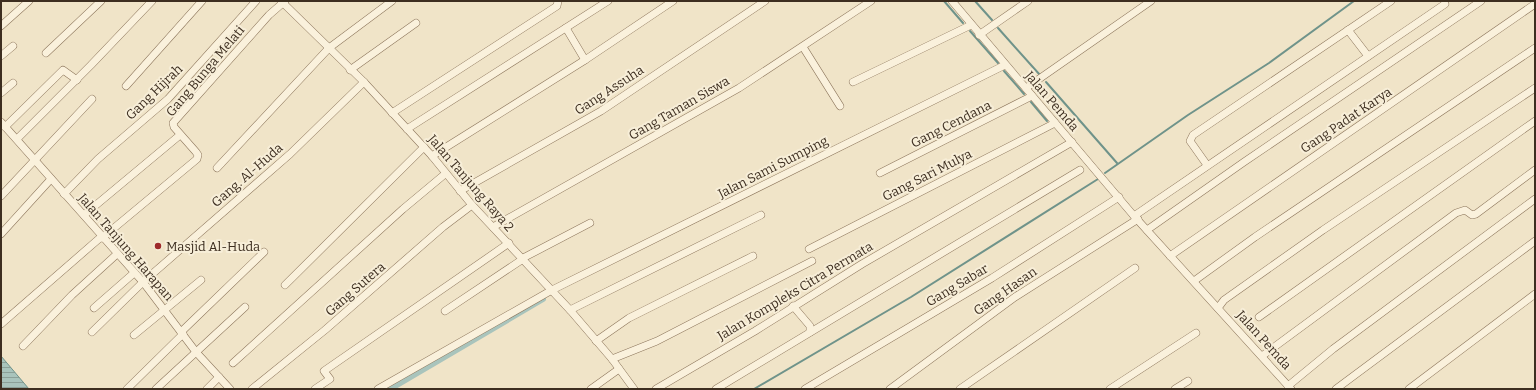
<svg xmlns="http://www.w3.org/2000/svg" width="1536" height="390" font-family="Bitter,serif">
<style>
.water{fill:url(#water-rules);stroke:#6f938a}
.lines{fill:none;stroke-linecap:round;stroke-linejoin:round}
.stream{stroke:#6f938a;stroke-width:2}
.canal{stroke:#a9c4bc;stroke-width:6}
.minor-casing{stroke:#8d765c;stroke-width:8}
.minor{stroke:#faf1dc;stroke-width:7}
.poi-dot{fill:#9e2a2b;stroke:#f7eed8;stroke-width:1.5}
.labels{text-anchor:middle;dominant-baseline:central;stroke-width:4;stroke-linejoin:round;paint-order:stroke}
.street-label{font-size:13px;fill:#3d2e20;stroke:#f7eed8}
.poi-label{font-size:13px;fill:#3d2e20;stroke:#f7eed8;text-anchor:start}
</style>
<defs>
<pattern id="water-rules" width="6" height="5" patternUnits="userSpaceOnUse"><rect width="6" height="5" fill="#a9c4bc"/><path d="M0 2.5h6" fill="none" stroke="#8ba098"/></pattern>
</defs>
<rect width="100%" height="100%" fill="#f0e4c8"/>
<path class="water" d="M1,356l28,33h-28z"/>
<g class="lines">
<g class="stream">
<path d="M944,1l19,22"/>
<path d="M975,1l17,19"/>
<path d="M998,28l42,47"/>
<path d="M970,31l28,32"/>
<path d="M1004,71l20,23"/>
<path d="M1046,82l71,81"/>
<path d="M1031,102l16,19"/>
<path d="M1105,173l83,-58 81,-52 85,-62"/>
<path d="M754,389l157,-92 187,-118"/>
</g>
<path class="canal" d="M390,389l153,-90"/>
<g class="minor-casing">
<g id="minor">
<path d="M281,1l83,81 68,74 40,49 98,105 42,49 22,30"/>
<path d="M952,1l182,215 157,173"/>
<path d="M1,26l28,-25"/>
<path d="M566,28l19,32"/>
<path d="M1348,30l20,26"/>
<path d="M979,35l49,-34"/>
<path d="M803,47l37,59"/>
<path d="M46,53l55,-52"/>
<path d="M1,56l12,-10"/>
<path d="M350,70l66,-47"/>
<path d="M853,82l118,-57"/>
<path d="M126,86l76,-85"/>
<path d="M1026,88l125,-87"/>
<path d="M1,93l12,-10"/>
<path d="M392,113l165,-107 1,-5"/>
<path d="M1,122l142,160 53,70 34,37"/>
<path d="M5,127l58,-57 14,10"/>
<path d="M407,129l201,-128"/>
<path d="M17,139l74,-74 61,-64"/>
<path d="M432,156l153,-96 88,-59"/>
<path d="M1207,165l-17,-24 3,-6 198,-134"/>
<path d="M217,168l112,-120 63,-47"/>
<path d="M880,173l152,-77"/>
<path d="M460,191l141,-80 164,-110"/>
<path d="M64,194l34,-35 70,-60 88,-98"/>
<path d="M1,196l91,-97"/>
<path d="M84,215l96,-80"/>
<path d="M1134,216l311,-212"/>
<path d="M493,227l246,-139 132,-87"/>
<path d="M1147,230l97,-68 237,-161"/>
<path d="M1,234l50,-55"/>
<path d="M102,238l95,-79 1,-4 -2,-3 -22,-25 -1,-4 96,-108 16,-14"/>
<path d="M809,249l246,-126"/>
<path d="M1170,256l365,-252"/>
<path d="M523,258l67,-35"/>
<path d="M1194,281l61,-44 280,-189"/>
<path d="M285,285l139,-138"/>
<path d="M793,306l17,20v6"/>
<path d="M94,308l40,-35"/>
<path d="M1218,308l6,-8 99,-70 212,-142"/>
<path d="M570,310l191,-95"/>
<path d="M445,311l78,-52"/>
<path d="M1259,317l276,-196"/>
<path d="M1,324l100,-87"/>
<path d="M92,332l51,-50 147,-128 74,-72"/>
<path d="M181,332l83,-80"/>
<path d="M134,335l67,-55"/>
<path d="M596,341l33,-23 124,-62"/>
<path d="M23,346l49,-51 45,-41"/>
<path d="M1262,356l194,-143 9,-3 7,5 4,-1 59,-44"/>
<path d="M612,359l45,-18 155,-80"/>
<path d="M233,363l170,-154 42,-35"/>
<path d="M1288,386l45,-37 202,-150"/>
<path d="M127,389l56,-55"/>
<path d="M156,389l89,-82"/>
<path d="M207,389l12,-12"/>
<path d="M252,389l73,-59 118,-103 29,-22"/>
<path d="M315,389l15,-10 -6,-8 185,-128"/>
<path d="M378,389l174,-99 453,-225"/>
<path d="M591,389l28,-20"/>
<path d="M656,389l99,-58 107,-67 210,-122"/>
<path d="M716,389l364,-219"/>
<path d="M805,389l187,-111 127,-81"/>
<path d="M890,389l125,-92 123,-78"/>
<path d="M960,389l175,-121"/>
<path d="M1110,389l86,-56"/>
<path d="M1175,389l13,-8"/>
<path d="M1336,389l199,-148"/>
<path d="M1409,389l126,-95"/>
</g>
</g>
<use href="#minor" class="minor"/>
</g>
<circle class="poi-dot" cx="158" cy="246" r="4"/>
<g class="labels">
<g class="street-label">
<text transform="translate(205 71) rotate(-50)">Gang Bunga Melati</text>
<text transform="translate(609 90) rotate(-33)">Gang Assuha</text>
<text transform="translate(154 92) rotate(-44)">Gang Hijrah</text>
<text transform="translate(1052 101) rotate(49)">Jalan Pemda</text>
<text transform="translate(679 108) rotate(-30)">Gang Taman Siswa</text>
<text transform="translate(1346 120) rotate(-34)">Gang Padat Karya</text>
<text transform="translate(951 124) rotate(-27)">Gang Cendana</text>
<text transform="translate(773 167) rotate(-27)">Jalan Sami Sumping</text>
<text transform="translate(247 175) rotate(-41)">Gang. Al-Huda</text>
<text transform="translate(927 175) rotate(-27)">Gang Sari Mulya</text>
<text transform="translate(471 183) rotate(49)">Jalan Tanjung Raya 2</text>
<text transform="translate(126 247) rotate(49)">Jalan Tanjung Harapan</text>
<text transform="translate(957 285) rotate(-31)">Gang Sabar</text>
<text transform="translate(355 289) rotate(-41)">Gang Sutera</text>
<text transform="translate(795 291) rotate(-31)">Jalan Kompleks Citra Permata</text>
<text transform="translate(1005 291) rotate(-35)">Gang Hasan</text>
<text transform="translate(1264 340) rotate(48)">Jalan Pemda</text>
</g>
<g class="poi-label">
<text x="166" y="246">Masjid Al-Huda</text>
</g>
</g>
<rect width="1536" height="390" fill="none" stroke="#3d2e20" stroke-width="4"/>
</svg>
